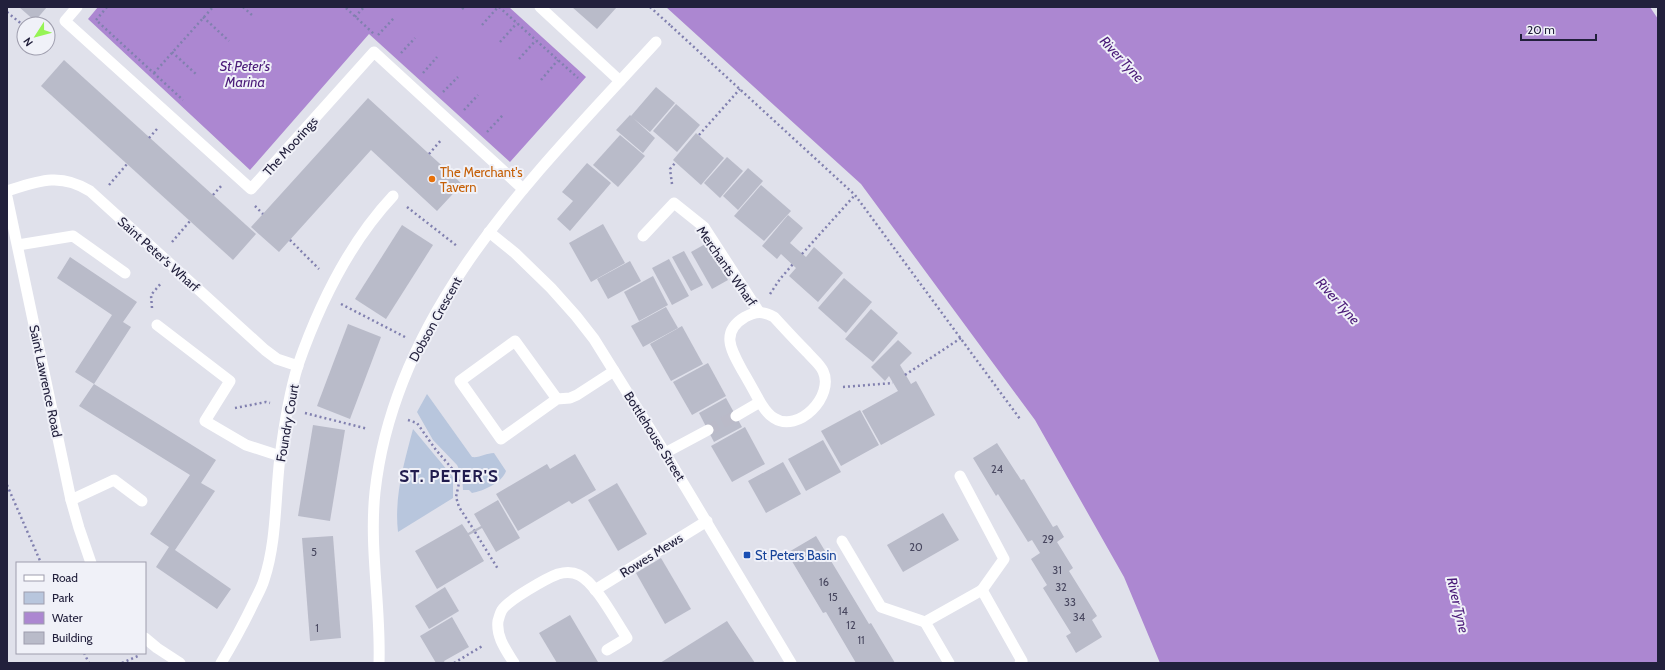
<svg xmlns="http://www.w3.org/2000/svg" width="1665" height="670" font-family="Cabin,sans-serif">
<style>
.green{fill:#b8c6dd}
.water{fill:#ac87d1}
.building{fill:#b9bbc9}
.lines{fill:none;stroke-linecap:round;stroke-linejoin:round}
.minor-tunnel{stroke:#babac8;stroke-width:11;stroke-dasharray:11 5.5;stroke-linecap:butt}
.path{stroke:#8180af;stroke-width:2.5;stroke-dasharray:2 3;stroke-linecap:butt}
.service{stroke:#fff;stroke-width:11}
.minor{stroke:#fff;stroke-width:11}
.food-dot{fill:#e8710a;stroke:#f0f1f8;stroke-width:1.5}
.transit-dot{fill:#1a4fb4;stroke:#f0f1f8;stroke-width:1.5}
.labels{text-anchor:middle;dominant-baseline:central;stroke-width:4;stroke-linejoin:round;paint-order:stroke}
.number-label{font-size:11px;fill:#48475f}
.street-label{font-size:13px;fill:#22203c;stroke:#f0f1f8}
.food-label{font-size:13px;fill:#c56008;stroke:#f0f1f8;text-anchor:start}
.transit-label{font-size:13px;fill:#164399;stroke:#f0f1f8;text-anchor:start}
.water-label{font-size:14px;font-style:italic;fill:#4a1a78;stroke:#f0f1f8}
.district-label{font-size:17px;font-weight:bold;letter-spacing:1px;fill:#211c4e;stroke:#f0f1f8}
</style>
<rect width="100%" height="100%" fill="#e0e1eb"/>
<g class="green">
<path d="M427,394l45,63c8,1 14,-4 22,-4l12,18c-4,12 -23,20 -34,22l-3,-3h-6l-1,-15 -5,-10 -24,-25 -16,-28z"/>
<path d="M413,429l40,48v21l-55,34c-4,-35 6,-69 15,-103z"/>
</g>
<g class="water">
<path d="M98,7h411l77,70 -76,85 -141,-128 -119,136 -162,-151z"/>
<path d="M666,7h984l8,12v644h-498l-36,-86 -89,-157 -174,-236z"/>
</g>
<g class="building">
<path d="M19,7h28l-12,14z"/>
<path d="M572,7h45l-20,22z"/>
<path d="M64,60l192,174 -23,26 -192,-174z"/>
<path d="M656,87l19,16 -25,29 -17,-14 22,20 -12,15 -27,-23 14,-15 1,1z"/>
<path d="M368,98l94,86 -25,27 -66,-61 -92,102 -28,-25z"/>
<path d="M676,104l24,21 -23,27 -24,-21z"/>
<path d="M696,133l28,25 -23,27 -28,-25z"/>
<path d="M620,135l25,21 -27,31 -25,-22z"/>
<path d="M727,157l16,14 -23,27 -16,-15z"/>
<path d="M587,163l24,20 -41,48 -13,-12 16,-18 -11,-9z"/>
<path d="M748,168l15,13 -25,29 -15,-14z"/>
<path d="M761,185l30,26 -27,30 -30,-25z"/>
<path d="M788,215l15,13 -13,15 16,14 8,-10 29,26 -25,29 -29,-26 7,-8 -15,-14 -4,5 -15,-13z"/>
<path d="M603,224l22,39 -34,19 -22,-39z"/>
<path d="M402,225l31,20 -47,74 -31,-20z"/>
<path d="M707,243l21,37 -16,9 -21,-37z"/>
<path d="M684,251l19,34 -12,6 -19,-34z"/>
<path d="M70,257l67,45 -14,20 8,5 -37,57 122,76 -15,23 14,8 -40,59 56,39 -14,20 -61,-42 13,-20 -19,-13 40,-59 -111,-69 15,-22 -19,-12 37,-57 -55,-37z"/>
<path d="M669,259l20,37 -17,9 -20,-37z"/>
<path d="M630,261l11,20 -33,18 -11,-20z"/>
<path d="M653,276l15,29 -29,16 -15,-29z"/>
<path d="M844,278l28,24 -26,31 -28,-25z"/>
<path d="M666,307l12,21 -35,19 -12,-21z"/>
<path d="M871,309l27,24 -25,29 -28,-23z"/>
<path d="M348,324l33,13 -31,82 -33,-13z"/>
<path d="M682,326l21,38 -32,17 -21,-37z"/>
<path d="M898,340l14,13 -12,12 11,19 5,-3 19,34 -54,30 -19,-34 36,-20 -9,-15 -4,5 -14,-14z"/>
<path d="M708,363l18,33 -34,19 -19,-33z"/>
<path d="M726,398l16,29 -28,15 -15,-29z"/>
<path d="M860,410l19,35 -38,21 -20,-35z"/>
<path d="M313,425l32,5 -15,91 -32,-5z"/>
<path d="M745,427l20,37 -33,18 -21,-36z"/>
<path d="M823,440l18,32 -35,19 -18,-32z"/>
<path d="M997,443l24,37 3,-1 29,48 4,-2 7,12 -7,5 16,26 -4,3 28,45 -5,4 10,17 -26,16 -10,-17 5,-3 -28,-45 4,-3 -16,-26 9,-6 -8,-13 -4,2 -30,-48 -2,2 -23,-38z"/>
<path d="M575,454l21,36 -24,14 -3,-3 -51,30 -22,-37 51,-30 3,5z"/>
<path d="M783,462l18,32 -35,19 -18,-32z"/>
<path d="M617,483l30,51 -29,17 -30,-51z"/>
<path d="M498,500l22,38 -24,14 -14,-24 -7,4 -6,3 15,26 -47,28 -22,-38 47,-27 6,9 13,-7 -7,-12z"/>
<path d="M943,513l16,27 -56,32 -16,-27z"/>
<path d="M333,536l8,102 -31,3 -8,-103z"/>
<path d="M816,536l53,88 2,-1 24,40h-39l-30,-51 -3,1 -36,-60z"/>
<path d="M661,558l30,51 -26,15 -29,-51z"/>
<path d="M445,587l14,24 -30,18 -14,-23z"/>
<path d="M570,615l28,47v1h-41l-18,-30z"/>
<path d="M452,617l17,30 -25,14 1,2h-9l-16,-27z"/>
<path d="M727,621l28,42h-95z"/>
</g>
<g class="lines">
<path class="minor-tunnel" d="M708,430l28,-14"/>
<g class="path">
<path d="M107,7l-11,13 87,80"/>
<path d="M243,7l10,9"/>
<path d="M499,7l79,71"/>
<path d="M650,7l21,19"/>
<path d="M346,8l28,26"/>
<path d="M462,9l2,-2"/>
<path d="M7,12l17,14"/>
<path d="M203,17l26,24"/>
<path d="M355,17l9,-10"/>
<path d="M482,25l16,-18"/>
<path d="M671,26l184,169 165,224"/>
<path d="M378,35l16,-17"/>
<path d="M500,42l17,-19"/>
<path d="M172,52l25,23"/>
<path d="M401,53l14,-15"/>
<path d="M519,59l17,-19"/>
<path d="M154,73l59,-66"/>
<path d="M423,73l14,-16"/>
<path d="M541,80l17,-20"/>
<path d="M443,92l15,-15"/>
<path d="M464,110l14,-15"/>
<path d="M487,132l16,-17"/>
<path d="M699,135l41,-46"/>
<path d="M149,138l8,-9"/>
<path d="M429,154l13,-15"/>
<path d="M672,184l-2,-15 5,-6"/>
<path d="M109,185l18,-21"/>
<path d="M213,195l9,-10"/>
<path d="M255,206l8,8"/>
<path d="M407,207l50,39"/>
<path d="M290,240l29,29"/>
<path d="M172,242l18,-21"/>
<path d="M802,254l53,-59"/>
<path d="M770,294l10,-15 13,-15"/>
<path d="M341,304l64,33"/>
<path d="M152,308l-1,-13 11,-13"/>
<path d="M905,375l56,-37"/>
<path d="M843,387l50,-4"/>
<path d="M235,408l31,-6 4,1"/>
<path d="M305,413l63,16"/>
<path d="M408,420l9,3 19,27 20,23 3,10 -3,14 3,10 15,23"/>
<path d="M7,485l34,78"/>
<path d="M475,532l23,37"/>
<path d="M84,653l5,10"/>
<path d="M122,663l16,-7"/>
<path d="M454,663l30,-18"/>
</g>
<path class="service" d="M557,399l-42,-58 -55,40 41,58 56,-40 13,-1 7,-3 37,-24"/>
<g class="minor">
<path d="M77,7l-12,14 186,168 123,-137 149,137"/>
<path d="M540,7l80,74"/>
<path d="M7,191c31,-10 53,-19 83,0l175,159 12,9 21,7"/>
<path d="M7,197l64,303 8,28 12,35"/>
<path d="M489,232l26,21 36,35 25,28 18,23 71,114 126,210"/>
<path d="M643,236l31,-33 30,24 55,85"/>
<path d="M18,245l55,-9 52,37"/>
<path d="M157,325l73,56 -25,40 41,24 34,11"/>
<path d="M736,416l24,-14c-6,-11 -12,-22 -18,-32 -11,-20 -22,-38 3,-53 11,-6 18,-6 29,0 11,12 22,24 33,35 5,6 13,12 16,19 12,25 -25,63 -49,47 -7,-4 -10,-10 -14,-16"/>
<path d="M665,453l43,-23"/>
<path d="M960,476l44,83 -22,31"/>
<path d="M71,500l43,-20 28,21"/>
<path d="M842,541l39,66 44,15"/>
<path d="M595,590l112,-69"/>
<path d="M145,638l12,10 23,15"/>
<path d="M221,663c12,-20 23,-40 33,-61 4,-8 8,-15 10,-22 13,-39 11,-83 16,-123 4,-31 9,-63 18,-92 21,-60 51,-122 95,-169"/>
<path d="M379,663c2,-57 -10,-114 -4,-171 20,-184 163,-321 281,-450"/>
<path d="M514,663c-8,-13 -18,-26 -16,-42 1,-3 2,-8 4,-11 6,-10 45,-32 56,-36 7,-2 15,-2 21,1 17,8 37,47 48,63l-20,12"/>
<path d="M949,663l-24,-41 57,-32 40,71 -2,2"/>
</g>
</g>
<circle class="food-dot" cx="432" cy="179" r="4"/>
<rect class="transit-dot" x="743" y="551" width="8" height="8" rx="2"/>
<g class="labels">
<g class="number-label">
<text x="997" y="469">24</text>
<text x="1048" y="539">29</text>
<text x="916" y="547">20</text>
<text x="314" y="552">5</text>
<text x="1057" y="570">31</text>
<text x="824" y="582">16</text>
<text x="1061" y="587">32</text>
<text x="833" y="597">15</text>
<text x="1070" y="602">33</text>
<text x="843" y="611">14</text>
<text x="1079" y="617">34</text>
<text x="851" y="625">12</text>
<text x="317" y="628">1</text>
<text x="861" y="640">11</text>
</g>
<g class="street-label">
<text transform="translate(290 146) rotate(-48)">The Moorings</text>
<text transform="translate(159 254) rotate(42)">Saint Peter's Wharf</text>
<text transform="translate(727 266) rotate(55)">Merchants Wharf</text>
<text transform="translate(435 319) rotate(-61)">Dobson Crescent</text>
<text transform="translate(46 381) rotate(78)">Saint Lawrence Road</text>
<text transform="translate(287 423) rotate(-80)">Foundry Court</text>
<text transform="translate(655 436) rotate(58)">Bottlehouse Street</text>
<text transform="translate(651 555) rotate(-32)">Rowes Mews</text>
</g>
<g class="food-label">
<text x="440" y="172">The Merchant's<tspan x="440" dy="15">Tavern</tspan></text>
</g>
<g class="transit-label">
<text x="755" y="555">St Peters Basin</text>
</g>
<g class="water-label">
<text transform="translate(1122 59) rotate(47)">River Tyne</text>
<text x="245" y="66">St Peter's<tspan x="245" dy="16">Marina</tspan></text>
<text transform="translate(1338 301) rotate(48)">River Tyne</text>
<text transform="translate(1458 605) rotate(77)">River Tyne</text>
</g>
<g class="district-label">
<text x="449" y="476">ST. PETER'S</text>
</g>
</g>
<rect width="1665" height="670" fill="none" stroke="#22203c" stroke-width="16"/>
<rect x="16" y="562" width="130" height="92" fill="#f0f1f8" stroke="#9e9dad"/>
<rect x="24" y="575" width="20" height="6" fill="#ffffff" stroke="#9e9dad"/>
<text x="52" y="582" font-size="12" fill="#22203c">Road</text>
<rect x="24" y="592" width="20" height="12" fill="#b8c6dd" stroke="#9e9dad"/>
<text x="52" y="602" font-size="12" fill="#22203c">Park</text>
<rect x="24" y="612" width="20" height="12" fill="#ac87d1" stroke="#9e9dad"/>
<text x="52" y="622" font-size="12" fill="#22203c">Water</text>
<rect x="24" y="632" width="20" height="12" fill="#b9bbc9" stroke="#9e9dad"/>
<text x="52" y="642" font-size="12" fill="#22203c">Building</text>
<g transform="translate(36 36) rotate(234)"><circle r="19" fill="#f0f1f8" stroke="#9e9dad"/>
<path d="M0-3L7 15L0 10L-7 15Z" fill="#96f455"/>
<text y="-6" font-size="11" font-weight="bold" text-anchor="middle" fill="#22203c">N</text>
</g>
<path d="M1521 34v6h75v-6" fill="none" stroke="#22203c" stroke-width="2"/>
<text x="1527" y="34" font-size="12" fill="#22203c" stroke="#f0f1f8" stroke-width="3" paint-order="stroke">20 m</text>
</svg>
